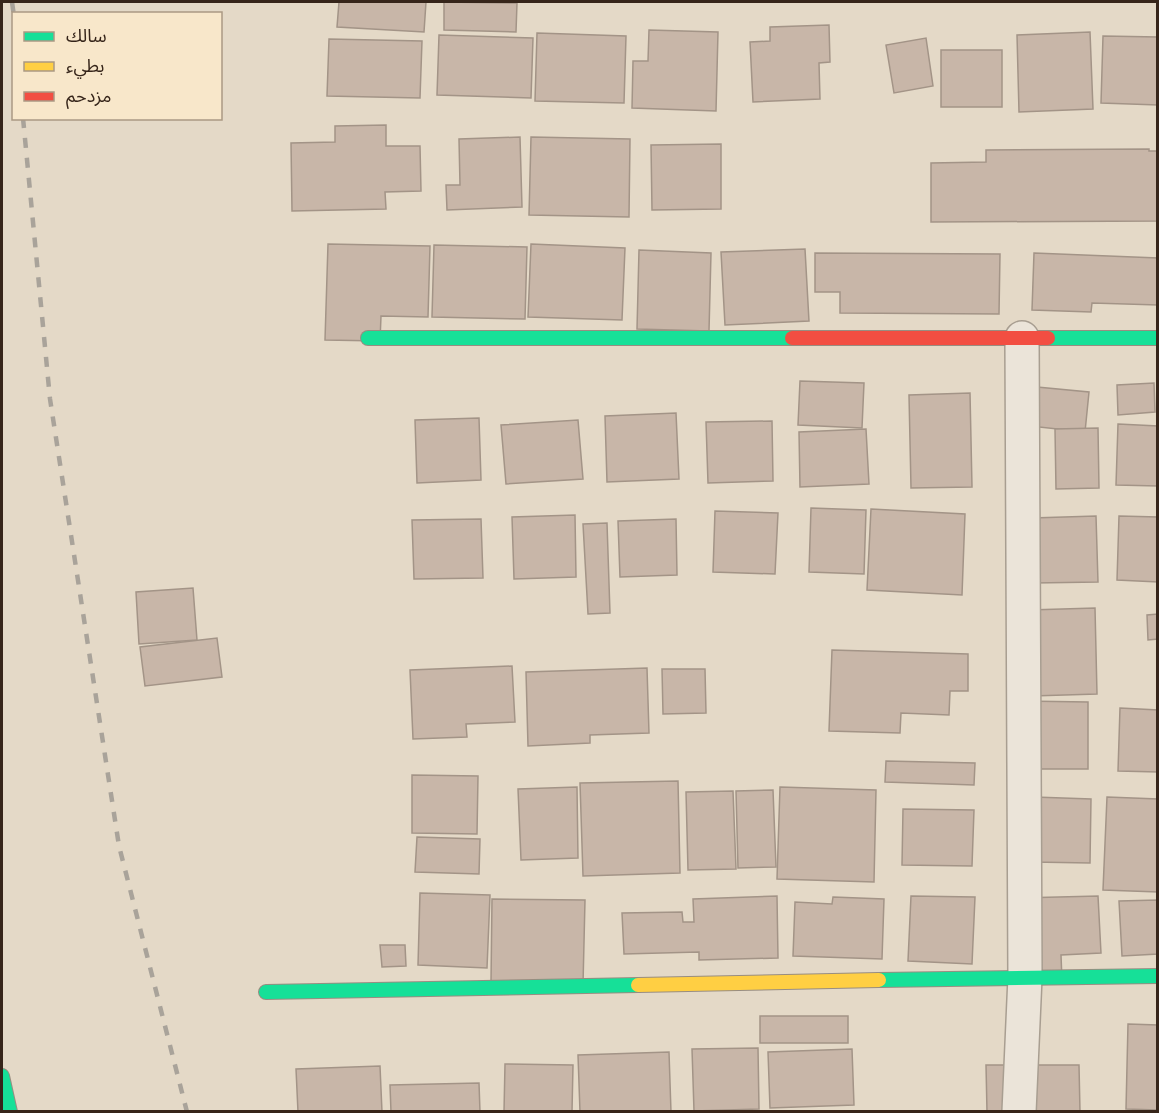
<svg xmlns="http://www.w3.org/2000/svg" width="1159" height="1113" font-family="Spectral,'Noto Sans Arabic',serif">
<style>
.building{fill:#c8b6a8;stroke:#a39487;stroke-width:1.5}
.lines{fill:none;stroke-linecap:round;stroke-linejoin:round}
.street-casing{stroke:#a89e91;stroke-width:36}
.fast-casing{stroke:#988d81;stroke-width:16}
.slow-casing{stroke:#988d81;stroke-width:16}
.jam-casing{stroke:#988d81;stroke-width:16}
.street{stroke:#ebe4d9;stroke-width:33}
.fast{stroke:#16e098;stroke-width:14}
.slow{stroke:#ffcf43;stroke-width:14}
.jam{stroke:#f24e42;stroke-width:14}
.rail{stroke:#a9a39a;stroke-width:4.5;stroke-dasharray:10 10;stroke-linecap:butt}
</style>
<rect width="100%" height="100%" fill="#e4d9c7"/>
<g class="building">
<path d="M339,2h87l-2,30 -87,-5z"/>
<path d="M444,2l73,1 -1,29 -72,-2z"/>
<path d="M829,25l1,37 -11,1 1,36 -67,3 -3,-60 20,-1v-14z"/>
<path d="M649,30l69,2 -2,79 -84,-3 1,-47h15z"/>
<path d="M1090,32l3,77 -74,3 -2,-77z"/>
<path d="M537,33l89,3 -2,67 -89,-2z"/>
<path d="M439,35l94,3 -2,60 -94,-3z"/>
<path d="M1103,36l55,1v68l-57,-2z"/>
<path d="M926,38l7,48 -39,7 -8,-48z"/>
<path d="M329,39l93,2 -2,57 -93,-2z"/>
<rect x="941" y="50" width="61" height="57"/>
<path d="M386,125v21h34l1,45 -36,1 1,17 -94,2 -1,-68 44,-1v-16z"/>
<path d="M520,137l2,70 -75,3 -1,-25h14l-1,-46z"/>
<path d="M531,137l99,2 -1,78 -100,-2z"/>
<path d="M721,144v65l-69,1 -1,-65z"/>
<path d="M1149,149v2h9v70l-227,1v-59l55,-1v-12z"/>
<path d="M328,244l102,2 -2,71 -47,-1 -1,25 -55,-1z"/>
<path d="M531,244l94,4 -3,72 -94,-3z"/>
<path d="M434,245l93,2 -2,72 -93,-2z"/>
<path d="M805,249l4,72 -84,4 -4,-73z"/>
<path d="M639,250l72,3 -2,78 -72,-2z"/>
<path d="M815,253l185,1 -1,60 -159,-1v-21h-25z"/>
<path d="M1034,253l124,5v47l-66,-2 -1,9 -59,-2z"/>
<path d="M800,381l64,2 -2,45 -64,-3z"/>
<path d="M1154,383l1,29 -37,3 -1,-30z"/>
<path d="M1015,385l74,7 -4,40 -74,-8z"/>
<path d="M970,393l2,94 -61,1 -2,-93z"/>
<path d="M676,413l3,66 -72,3 -2,-66z"/>
<path d="M479,418l2,62 -64,3 -2,-63z"/>
<path d="M578,420l5,59 -77,5 -5,-59z"/>
<path d="M772,421l1,60 -65,2 -2,-61z"/>
<path d="M1118,424l40,2v60l-42,-1z"/>
<path d="M1098,428l1,60 -43,1 -1,-60z"/>
<path d="M866,429l3,55 -69,3 -1,-55z"/>
<path d="M811,508l55,2 -2,64 -55,-2z"/>
<path d="M871,509l94,5 -3,81 -95,-5z"/>
<path d="M715,511l63,2 -3,61 -62,-2z"/>
<path d="M575,515l1,62 -62,2 -2,-62z"/>
<path d="M1096,516l2,66 -64,1 -2,-65z"/>
<path d="M1119,516l39,1v65l-41,-2z"/>
<path d="M481,519l2,59 -69,1 -2,-59z"/>
<path d="M676,519l1,56 -57,2 -2,-56z"/>
<path d="M607,523l3,90 -22,1 -5,-90z"/>
<path d="M193,588l4,52 -58,4 -3,-52z"/>
<path d="M1095,608l2,86 -65,2 -3,-86z"/>
<path d="M1158,614v25l-10,1 -1,-25z"/>
<path d="M217,638l5,39 -77,9 -5,-39z"/>
<path d="M832,650l136,4v37h-18l-1,24 -48,-2 -1,20 -71,-2z"/>
<path d="M512,666l3,56 -49,2 1,13 -54,2 -3,-69z"/>
<path d="M647,668l2,65 -59,2v8l-62,3 -2,-74z"/>
<path d="M662,669h43l1,44 -43,1z"/>
<path d="M1022,701l66,1v67h-67z"/>
<path d="M1120,708l38,2v62l-40,-1z"/>
<path d="M886,761l89,2 -1,22 -89,-3z"/>
<path d="M412,775l66,1 -1,58 -65,-1z"/>
<path d="M678,781l2,92 -97,3 -3,-93z"/>
<path d="M577,787l1,71 -57,2 -3,-71z"/>
<path d="M780,787l96,3 -2,92 -97,-3z"/>
<path d="M773,790l3,77 -38,1 -2,-77z"/>
<path d="M733,791l3,78 -48,1 -2,-78z"/>
<path d="M1034,797l57,2 -1,64 -58,-1z"/>
<path d="M1107,797l51,2v93l-55,-2z"/>
<path d="M903,809l71,1 -2,56 -70,-1z"/>
<path d="M417,837l63,2 -1,35 -64,-2z"/>
<path d="M420,893l70,2 -3,73 -69,-3z"/>
<path d="M777,896l1,62 -79,2v-8l-75,2 -2,-41 60,-1 1,10h11l-1,-23z"/>
<path d="M911,896l64,1 -3,67 -64,-3z"/>
<path d="M1098,896l3,57 -40,2 1,26 -40,2 -3,-85z"/>
<path d="M833,897l51,2 -2,60 -89,-3 2,-54 37,2z"/>
<path d="M492,899l93,1 -2,85 -92,-2z"/>
<path d="M1158,900v54l-36,2 -3,-55z"/>
<path d="M380,945h25l1,21 -24,1z"/>
<rect x="760" y="1016" width="88" height="27"/>
<path d="M1128,1024l30,1v85l-32,-1z"/>
<path d="M758,1048l1,61 -65,2 -2,-62z"/>
<path d="M852,1049l2,56 -84,3 -2,-56z"/>
<path d="M669,1052l2,60h-91l-2,-57z"/>
<path d="M505,1064l68,1 -1,47h-68z"/>
<path d="M986,1065h93l1,47h-93z"/>
<path d="M380,1066l2,46h-84l-2,-43z"/>
<path d="M479,1083l1,29h-89l-1,-27z"/>
</g>
<g class="lines">
<g class="street-casing">
<path id="street" d="M1019,1112l6,-135 -3,-639"/>
</g>
<g class="fast-casing">
<g id="fast">
<path d="M368,338h424"/>
<path d="M1048,338h110"/>
<path d="M879,980l279,-4"/>
<path d="M266,992l372,-7"/>
<path d="M2,1076l8,36"/>
</g>
</g>
<g class="slow-casing">
<path id="slow" d="M638,985l241,-5"/>
</g>
<g class="jam-casing">
<path id="jam" d="M792,338h256"/>
</g>
<use href="#street" class="street"/>
<use href="#fast" class="fast"/>
<use href="#slow" class="slow"/>
<use href="#jam" class="jam"/>
<g class="rail">
<path d="M12,2l2,14"/>
<path d="M23,118l27,281 69,447 68,266"/>
</g>
</g>
<rect width="1159" height="1113" fill="none" stroke="#36251a" stroke-width="6"/>
<rect x="12" y="12" width="210" height="108" fill="#f8e7ca" stroke="#aa9984" stroke-width="1.5"/>
<rect x="24" y="32" width="30" height="9" fill="#16e098" stroke="#aa9984" stroke-width="1.5"/>
<text x="66" y="42" font-size="18" fill="#36251a">سالك</text>
<rect x="24" y="62" width="30" height="9" fill="#ffcf43" stroke="#aa9984" stroke-width="1.5"/>
<text x="66" y="72" font-size="18" fill="#36251a">بطيء</text>
<rect x="24" y="92" width="30" height="9" fill="#f24e42" stroke="#aa9984" stroke-width="1.5"/>
<text x="66" y="102" font-size="18" fill="#36251a">مزدحم</text>
</svg>
